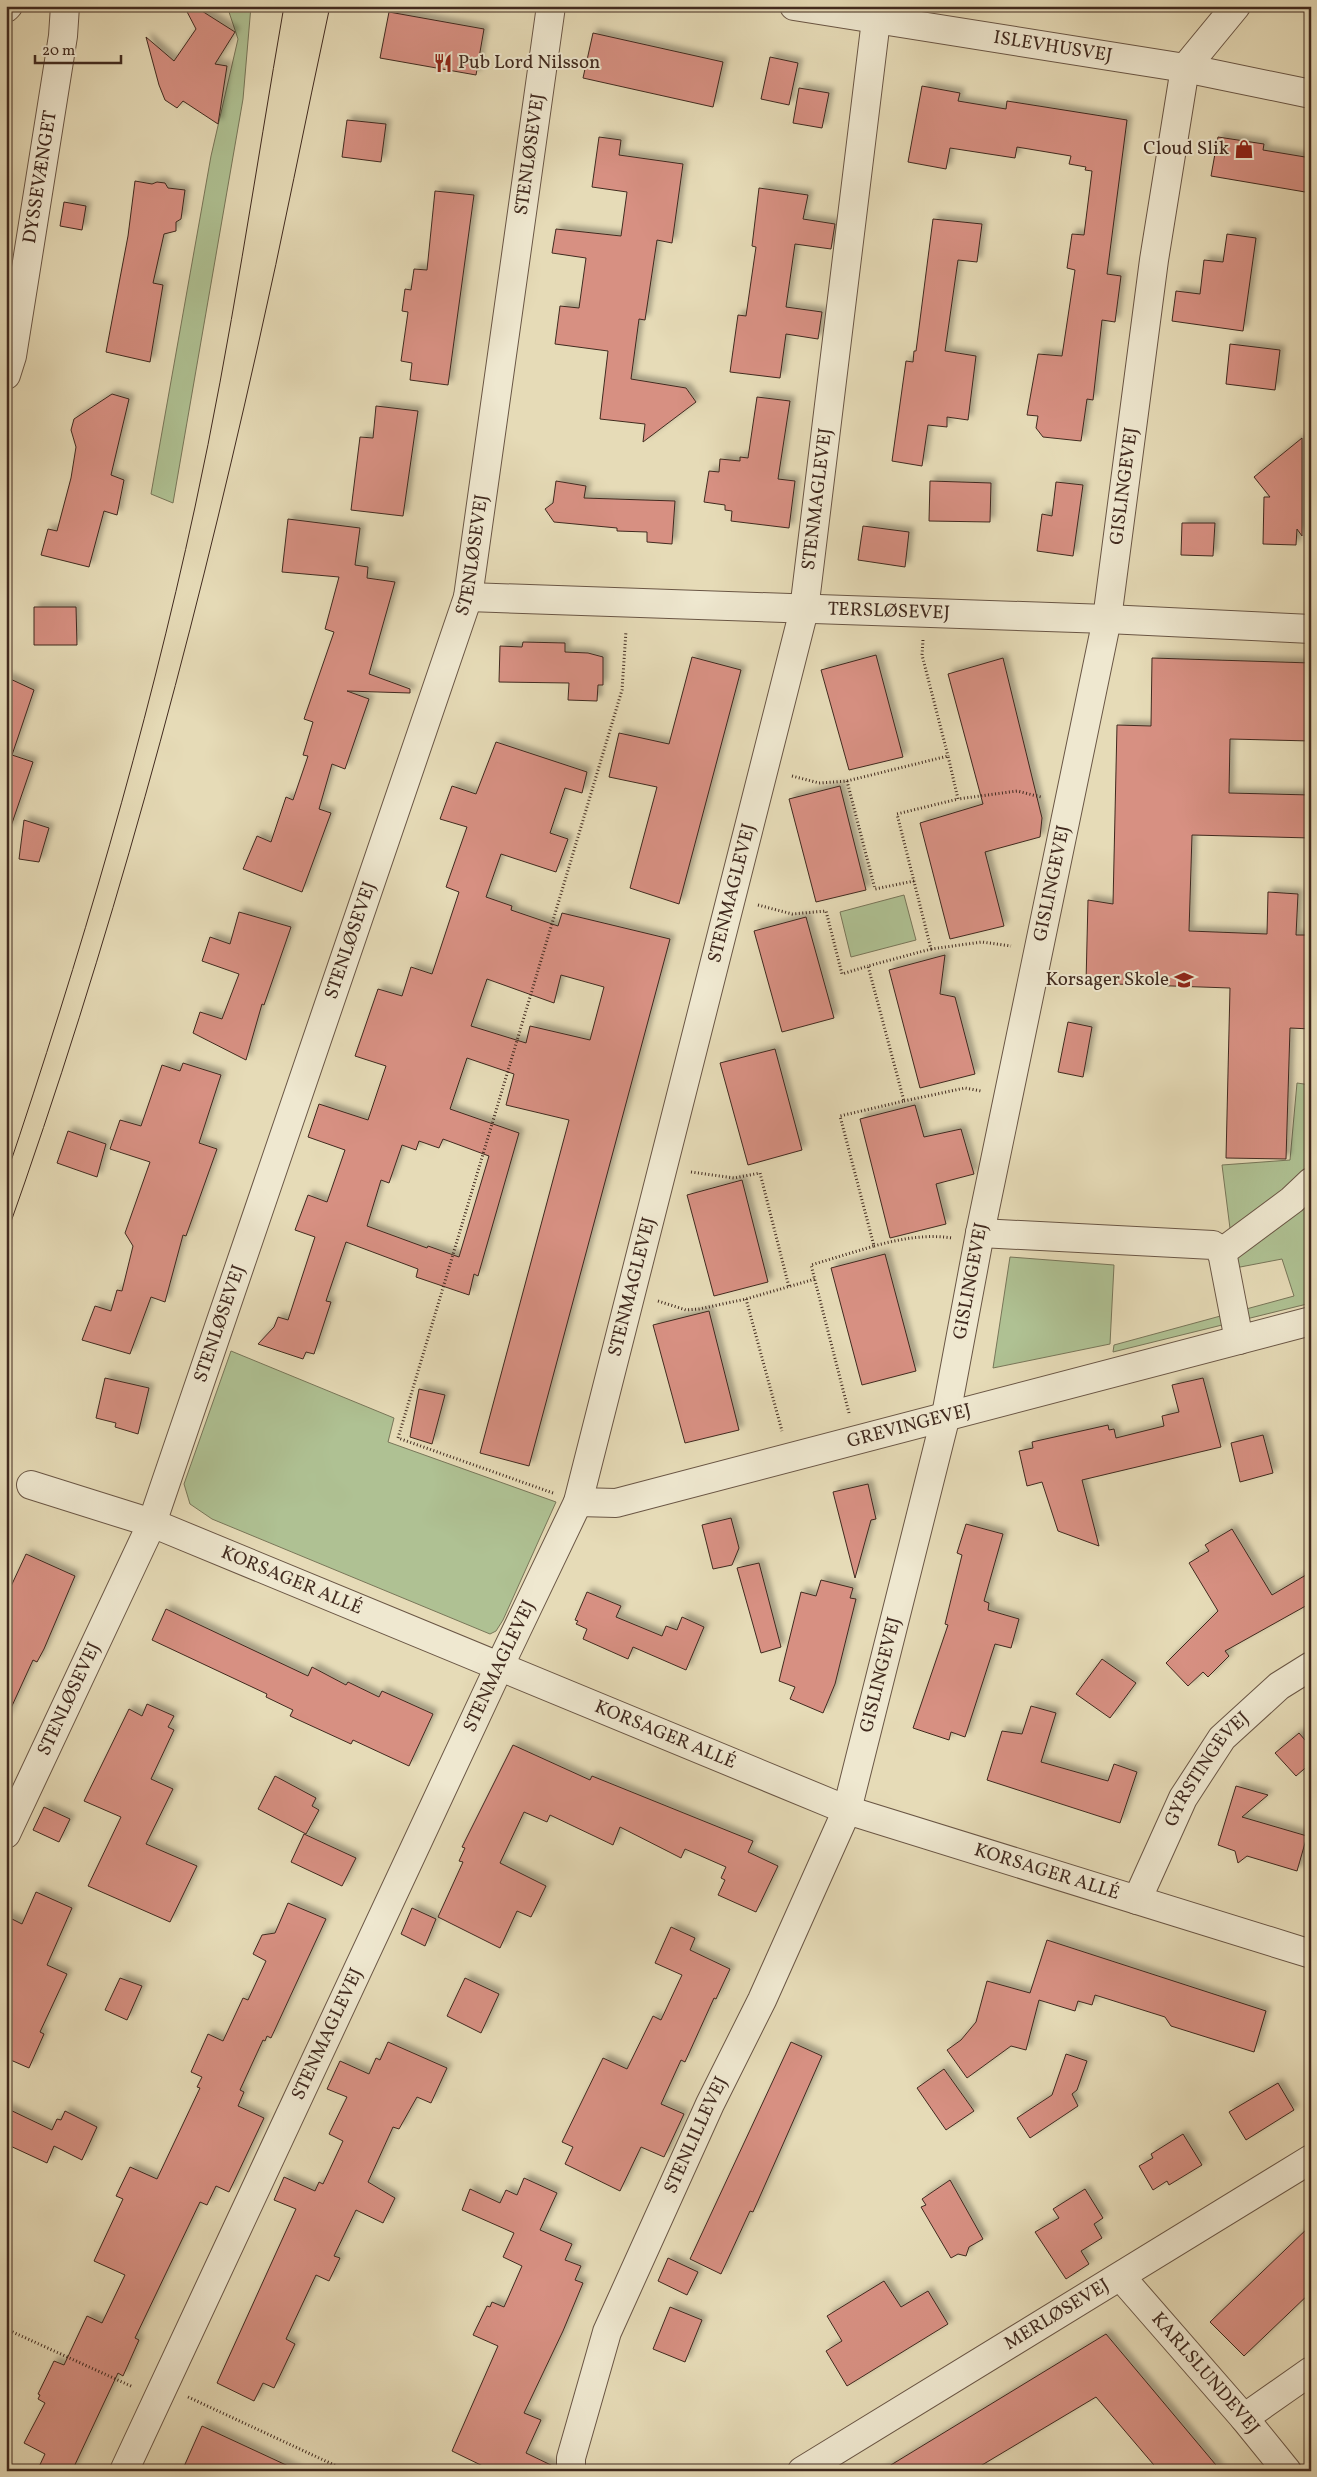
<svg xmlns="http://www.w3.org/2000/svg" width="1317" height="2477" font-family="Vollkorn,serif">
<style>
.green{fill:#afc193;stroke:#787659}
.building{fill:#d79082;stroke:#412a1f;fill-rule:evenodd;filter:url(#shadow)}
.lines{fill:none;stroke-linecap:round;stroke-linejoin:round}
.minor-casing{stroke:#6a5645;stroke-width:30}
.path{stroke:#412a1f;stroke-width:3;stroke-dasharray:1 2.5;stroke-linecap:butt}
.minor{stroke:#efe8d0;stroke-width:28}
.tram{stroke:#412a1f;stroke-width:1}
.labels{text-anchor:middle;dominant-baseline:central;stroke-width:4;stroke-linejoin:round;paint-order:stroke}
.street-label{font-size:19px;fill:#412a1f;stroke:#efe8d0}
.poi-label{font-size:19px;fill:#412a1f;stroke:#efe8d0;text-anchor:end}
</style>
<defs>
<filter id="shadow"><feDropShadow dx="4.5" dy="-4.5" stdDeviation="2.5" flood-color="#0004"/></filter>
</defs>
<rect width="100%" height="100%" fill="#e6dbb7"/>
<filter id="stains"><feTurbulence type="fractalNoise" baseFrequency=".004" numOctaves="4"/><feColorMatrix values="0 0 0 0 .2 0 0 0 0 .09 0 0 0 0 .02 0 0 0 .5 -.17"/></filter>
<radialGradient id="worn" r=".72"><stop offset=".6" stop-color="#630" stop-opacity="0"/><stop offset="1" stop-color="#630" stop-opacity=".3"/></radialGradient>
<g class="green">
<path d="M227,6h24l-8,93 -70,404 -22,-9 60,-338 27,-117z"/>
<path d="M904,895l12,45 -65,17 -11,-45z"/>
<path d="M1297,1083l14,2v218l-198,49 1,-7 180,-49 -12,-37 -47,9 -13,-103 68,-5z"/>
<path d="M1010,1257l104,8 -4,79 -117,24z"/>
<path d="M231,1351l163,67 -6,24 168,60 -53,118 -7,11 -6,3 -278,-115 -22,-15 -6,-20z"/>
</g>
<g class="building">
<path d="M184,6h10l41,26 -20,32 12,2 -9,58 -35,-23 -6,7 -12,-8 -6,-15 -13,-48 28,24 22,-32z"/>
<path d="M389,12l95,17 -8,46 -96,-17z"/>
<path d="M593,33l130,29 -10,45 -130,-29z"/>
<path d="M770,57l28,6 -9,42 -28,-6z"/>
<path d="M922,86l38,7 -2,8 48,8 1,-8 120,19 -20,154 14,2 -6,46 -13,-2 -9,80 -6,-1 -6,42 -38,-4 -7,-9 2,-12 -11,-1 11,-61 24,2 13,-86 -8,-2 5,-34 12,1 8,-64 -7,-1 1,-3 -17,-3 2,-8 -54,-9 -2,11 -65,-10 -4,21 -38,-7z"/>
<path d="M799,88l30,5 -7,35 -29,-5z"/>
<path d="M347,120l39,4 -5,38 -39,-5z"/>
<path d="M599,137l22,3 -2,15 64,9 -11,79 -15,-3 -12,80 -6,-1 -8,60 55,9 10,14 -53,40 2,-18 -45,-5 8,-68 -53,-7 5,-38 19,2 7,-50 -34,-5 4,-24 65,7 6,-44 -35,-5z"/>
<path d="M1218,137l46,7 -1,6 48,8v35l-100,-17z"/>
<path d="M135,181l17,3 5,-2 8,1 3,5 17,2 -4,29 -5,3v9l-12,3 -11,49 10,2 -13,77 -44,-10 22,-116z"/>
<path d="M759,188l49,7 -5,24 32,5 -4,25 -36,-5 -9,63 36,5 -4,27 -32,-5 -6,44 -50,-6 8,-57 8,1 10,-69 -4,-1z"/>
<path d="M435,191l39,4 -26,190 -38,-5 2,-17 -11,-2 7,-49 -6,-1 3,-22 6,1 3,-21 13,1z"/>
<path d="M64,202l22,4 -4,24 -22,-4z"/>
<path d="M933,219l49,5 -5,38 -19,-2 -13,91 31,5 -8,64 -21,-3v10l-19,-2 -6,41 -30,-5 14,-100 7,1 1,-11h2z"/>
<path d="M1227,234l29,4 -13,93 -71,-10 4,-30 24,3 4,-34 19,2z"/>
<path d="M1230,344l50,6 -5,40 -49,-6z"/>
<path d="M112,394l17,5 -18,76 13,5 -7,35 -13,-4 -15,56 -48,-12 7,-26 9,2 14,-53 5,-31 -5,-17 3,-11z"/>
<path d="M757,397l33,4 -12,78 17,2 -6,47 -58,-7 1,-10 -7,-1v-5l-21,-3 5,-31 10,1 1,-13 20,2v-4l8,1z"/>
<path d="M376,406l42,5 -15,105 -52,-6 9,-73 13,1z"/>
<path d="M1302,438v98l-5,-7 -1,16 -33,-1 1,-47h6l-16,-20z"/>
<path d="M556,481l30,5 -2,12 91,3 -3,43 -25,-2v-10l-30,-1v-3l-63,-6 -9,-13 8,-6z"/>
<path d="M930,481l61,2 -1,39 -61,-1z"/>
<path d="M1056,482l27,3 -10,71 -36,-5 5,-37 10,2z"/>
<path d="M288,519l72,9 -5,37 13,2 -1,11 28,4 -26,92 41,15v4l-63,-2 22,8 -24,70 -13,-5 -13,45 12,4 -29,79 -59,-23 14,-33 14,6 15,-45 7,3 15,-44 -5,-1 10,-33 -9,-3 30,-87 -9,-3 14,-52 -57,-5z"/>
<path d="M1182,523h33l-2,33 -32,-1z"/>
<path d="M863,526l46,6 -4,35 -47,-7z"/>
<path d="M34,607h42l1,38h-43z"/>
<path d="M523,642l42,1v9l23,1 15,4v28h-5l-1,16 -29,-1 1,-17 -70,-1 1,-36 22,1z"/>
<path d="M876,655l27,102 -54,13 -28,-100z"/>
<path d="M692,657l49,13 -62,234 -49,-16 27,-101 -48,-10 10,-44 50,11z"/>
<path d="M1003,658l39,160 -2,19 -55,15 19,74 -54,13 -30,-116 63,-19 -35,-130z"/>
<path d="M1152,658l159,5v78l-81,-2 -1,54 82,2v43l-119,-3 -3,96 78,3 1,-42 30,2 -2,41h15v94l-21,-1 -4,131 -60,-1 4,-170 -144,-5 2,-83 25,4 4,-179 34,1z"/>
<path d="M6,677l28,13 -22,65 21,7 -23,67h-4z"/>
<path d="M496,742l91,30 -5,21 -17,-5 -15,45 18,6 -12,33 -55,-18 -15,43 26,9 -1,4 47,16 4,-13 108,26 -141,527 -49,-13 89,-333 -63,-15 8,-31 -47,-16 -17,51 69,24 -41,143 -4,-2 -5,21 -53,-18 2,-8 -72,-27 -20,59 5,1 -17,52 -8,-2 -3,7 -45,-15 16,-17 4,-10 10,3 27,-83 -20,-7 13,-35 19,7 18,-52 -37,-13 11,-33 49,16 18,-54 -31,-10 23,-67 24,7 9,-29 21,7 27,-82 -13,-5 21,-60 -27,-8 12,-33 24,8zM561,975l43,12 -14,53 -60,-14 -4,17 -55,-17 16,-47 67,24zM443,1139l46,17 -30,101 -31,-11 -1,2 -60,-22 14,-46 8,3 13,-38 14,5 3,-9 20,7z"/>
<path d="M840,786l26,104 -50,12 -27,-103z"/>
<path d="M24,820l25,8 -10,34 -20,-3z"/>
<path d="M239,912l52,15 -27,78 -2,-1 -16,56 -53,-27 7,-21 22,7 17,-45 -37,-13 8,-24 20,7z"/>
<path d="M806,917l28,101 -52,14 -28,-101z"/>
<path d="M945,955l-5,39 15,3 20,77 -55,14 -31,-118z"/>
<path d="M1068,1022l24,5 -9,50 -25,-5z"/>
<path d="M775,1049l27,101 -54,15 -28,-102z"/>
<path d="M183,1063l38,12 -22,68 18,6 -31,87 -3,-1 -18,67 -14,-5 -21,57 -48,-14 13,-34 16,5 6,-21 5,1 11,-45 -8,-13 25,-71 -40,-13 10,-29 21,6 21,-61 18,6z"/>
<path d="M915,1105l9,32 37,-8 13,45 -38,10 10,40 -56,14 -30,-119z"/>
<path d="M68,1131l38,13 -9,33 -40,-14z"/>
<path d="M742,1180l26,102 -54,14 -27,-101z"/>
<path d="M885,1254l31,117 -54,14 -31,-117z"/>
<path d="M709,1311l30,119 -54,13 -32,-118z"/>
<path d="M105,1378l44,10 -11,46 -23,-7 1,-4 -20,-5z"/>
<path d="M1203,1378l18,69 -139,33 17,66 -41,-15 -16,-49 -15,4 -8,-35 14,-3 -1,-6 76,-17 1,5 5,-1 2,9 48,-12 -2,-10 17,-4 -7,-27z"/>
<path d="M419,1389l26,6 -13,49 -22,-7z"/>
<path d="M1263,1435l10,38 -33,9 -9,-39z"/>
<path d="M868,1484l8,35 -5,1 -16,58 -22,-86z"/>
<path d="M731,1518l8,30 -7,17 -19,4 -11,-44z"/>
<path d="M966,1524l37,10 -19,67 5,2 -1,7 31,9 -8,29 -16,-4 -30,93 -14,-5 -2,8 -36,-12 35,-103 -3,-1 17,-69 -5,-2z"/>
<path d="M1232,1529l40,66 39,-23v31l-86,48 4,5 -21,21 -5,-5 -15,14 -22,-23 52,-52 -29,-48 20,-12 -4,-6z"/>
<path d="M26,1554l49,22 -31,73 -7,13 -4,-2 -27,59v-122z"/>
<path d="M759,1563l22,84 -20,6 -24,-85z"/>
<path d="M821,1580l32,8 -3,10 6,1 -21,85 -12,29 -33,-14 5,-12 -16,-6 22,-89 15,4z"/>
<path d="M587,1592l34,14 -5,11 46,19 4,-10 11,4 5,-13 22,10 -18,43 -53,-23 -5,12 -45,-20 4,-10 -11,-5 2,-3 -3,-1z"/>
<path d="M166,1609l142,67 4,-9 34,18 2,-3 31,15 3,-6 51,23 -24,52 -56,-26 -2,4 -61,-28 3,-6 -27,-13 1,-3 -115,-54z"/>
<path d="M1102,1659l34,24 -26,35 -34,-24z"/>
<path d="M147,1704l27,12 -6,11 6,3 -23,49 22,10 -27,55 51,22 -27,56 -82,-36 33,-69 -37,-16 45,-92 13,7z"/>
<path d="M1031,1706l25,7 -15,49 67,19 6,-17 23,8 -17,51 -133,-43 15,-49 20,3z"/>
<path d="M1299,1733l12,14v16l-15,13 -21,-23z"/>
<path d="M513,1745l77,35 2,-4 161,65 -5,11 30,14 -22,46 -38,-17 7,-15 -4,-2 5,-11 -41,-18 -4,9 -61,-31 -7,18 -63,-30 -3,7 -23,-10 -24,51 46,23 -15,31 -14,-6 -17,37 -62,-31 25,-55 -4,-1 6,-13 -3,-1z"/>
<path d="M275,1776l41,22 -4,8 7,4 -13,24 -48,-25z"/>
<path d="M1236,1786l32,9 -26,22 65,19 -10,35 -50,-15 -9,7 -3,-12 -17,-6z"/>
<path d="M44,1807l26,12 -11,23 -26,-12z"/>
<path d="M304,1834l52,24 -14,28 -51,-24z"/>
<path d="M36,1892l36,16 -25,57 20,9 -27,58 4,2 -15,34 -23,-10v-142l16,8z"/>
<path d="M288,1903l38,16 -55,119 -4,-2 -2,5 -2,-1 -23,50 4,2 -6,14 26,12 -35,74 -13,-6 -9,19 -7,-3 -65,136 4,2 -16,36 -5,-3 -46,98h-35l8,-17 -21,-11 21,-40 -7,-4 2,-4 -2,-1 16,-33 10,4 23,-49 15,7 23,-48 -31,-14 29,-62 -7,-3 14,-29 27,12 43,-91 -3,-1 5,-10 -11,-5 17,-38 15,7 20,-43 5,2 18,-39 -13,-7 9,-19 13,-2z"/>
<path d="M412,1908l24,11 -11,27 -24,-12z"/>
<path d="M671,1927l24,11 -5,12 40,19 -14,30 -2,-1 -29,64 -4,-2 -20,44 23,10 -20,43 -23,-10 -21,44 -55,-27 8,-17 -11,-5 41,-84 24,11 26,-53 8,4 21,-45 -27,-12z"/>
<path d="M1047,1940l219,71 -12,41 -83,-26 -6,-9 -70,-22 -3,10 -14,-4 -3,10 -36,-11 -13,50 -15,-4 -44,32 -20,-28 14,-10 15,-18 11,-41 43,12z"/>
<path d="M120,1978l22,8 -15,34 -22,-10z"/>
<path d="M465,1978l34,16 -18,39 -34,-17z"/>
<path d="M388,2042l59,26 -16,35 -14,-6 -18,32 -6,-2 -25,55 27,16 -12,25 -27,-13 -22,46 6,2 -11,23 -13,-6 -30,64 9,5 -21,44 -11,-5 -9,18 -37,-18 79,-174 -22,-9 10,-23 31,14 4,-9 4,2 20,-43 -14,-7 18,-37 -20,-8 13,-28 29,13 7,-16 4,2z"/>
<path d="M791,2042l31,14 -69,156 -3,-1 -29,63 -31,-15z"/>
<path d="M1066,2054l21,7 -10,29 -5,4 6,12 -48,32 -13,-20 35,-23z"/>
<path d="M944,2069l30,42 -28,19 -29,-42z"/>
<path d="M1278,2083l16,27 -48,30 -17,-28z"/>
<path d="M6,2108l46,22 5,-11 4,1 4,-9 32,16 -15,33 -28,-14 -7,17 -41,-19z"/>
<path d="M1183,2134l19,31 -33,20 -2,-4 -14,9 -14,-24 14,-8 -2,-4z"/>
<path d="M524,2178l33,15 -17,37 32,14 -7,16 16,6 -6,14 8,3 -20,48 -39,82 17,7 -15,33 29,14v4h-62l-41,-20 46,-105 -25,-11 14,-29 3,1 2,-5 12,5 18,-41 -19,-9 11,-24 -52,-23 8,-21 30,14 6,-13 11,5z"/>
<path d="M950,2180l33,59 -14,8 -3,9 -8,-2 -7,4 -30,-51 5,-2 -4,-6z"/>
<path d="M1085,2189l18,29 -9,6 8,14 -21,13 8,13 -23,15 -31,-47 24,-14 -6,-9z"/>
<path d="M1311,2225v67l-67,64 -34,-34z"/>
<path d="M668,2258l30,14 -11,23 -29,-14z"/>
<path d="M884,2281l17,26 27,-16 20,33 -101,62 -21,-35 16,-10 -15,-25z"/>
<path d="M670,2307l32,13 -17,42 -32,-13z"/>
<path d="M1106,2334l115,137h-62l-63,-74 -124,74h-91z"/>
<path d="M202,2426l97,45h-117z"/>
</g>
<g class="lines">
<g class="minor-casing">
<g id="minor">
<path id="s1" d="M794,6l391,62 126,26"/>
<path d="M6,8l2,-2"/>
<path d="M1185,68l51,-62"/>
<path id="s2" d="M6,375l6,-19 51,-320 2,-30"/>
<path id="s3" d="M468,597l639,22 204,10"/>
<path d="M980,1233l233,12 9,7"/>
<path d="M1239,1340l-17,-88 70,-52 19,-18"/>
<path id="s4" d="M31,1485l121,38 695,287 464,144"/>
<path id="s5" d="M578,1502l38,1 695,-182"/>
<path id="s6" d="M6,1834l146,-311 316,-926 83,-591"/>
<path id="s7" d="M1137,1900l46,-102 39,-60 57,-52 32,-20"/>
<path id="s8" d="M1121,2277l123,141 43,53"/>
<path d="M1244,2418l67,-47"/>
<path id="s9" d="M124,2471l376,-806 78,-163 226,-892 72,-590"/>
<path id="s10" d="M571,2471v-13l36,-126 103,-228 52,-104 85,-190 99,-395 34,-182 127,-614 47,-359 31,-192"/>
<path id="s11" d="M802,2471l509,-312"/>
</g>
</g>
<g class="path">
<path d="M923,640l-1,15 26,101"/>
<path d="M792,776l27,7 28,-2 101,-25 10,43 59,-8 24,6"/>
<path d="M847,781l28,108 39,-8"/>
<path d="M758,905l34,9 34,-3 16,63 26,-8"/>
<path d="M931,949l51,-7 29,4"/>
<path d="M904,1101l61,-13 16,3"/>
<path d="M691,1172l43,6 26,-5 29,114"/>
<path d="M874,1246c26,-7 51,-12 78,-8"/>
<path d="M746,1299l36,132"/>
<path d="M658,1301l28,9 13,-1 47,-10 69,-20"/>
<path d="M849,1413l-38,-148 63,-19 -34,-130 64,-15 -36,-135 63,-17 -34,-135 61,-15"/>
<path d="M553,1493l-155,-55 224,-748 4,-59"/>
<path d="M6,2329l127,58"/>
<path d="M188,2397l159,74"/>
</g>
<use href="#minor" class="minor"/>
<g class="tram">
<path d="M6,1176c74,-219 140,-443 189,-669 36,-166 60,-334 89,-501"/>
<path d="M6,1236c103,-289 184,-587 251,-886 26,-114 48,-229 73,-344"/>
</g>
</g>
<defs>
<g id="restaurant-bare" transform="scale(1.5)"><path d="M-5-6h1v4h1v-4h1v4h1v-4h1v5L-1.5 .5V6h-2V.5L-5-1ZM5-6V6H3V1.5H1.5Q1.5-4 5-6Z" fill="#8f2418" stroke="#efe8d0" stroke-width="2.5" paint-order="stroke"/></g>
<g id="shop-bare" transform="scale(1.5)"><path d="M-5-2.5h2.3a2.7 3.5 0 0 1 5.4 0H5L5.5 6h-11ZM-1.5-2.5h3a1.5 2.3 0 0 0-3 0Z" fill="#8f2418" stroke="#efe8d0" stroke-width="2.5" paint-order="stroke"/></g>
<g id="school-bare" transform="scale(1.5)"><path d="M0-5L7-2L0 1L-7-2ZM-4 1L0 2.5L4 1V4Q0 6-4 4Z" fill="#8f2418" stroke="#efe8d0" stroke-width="2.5" paint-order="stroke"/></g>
</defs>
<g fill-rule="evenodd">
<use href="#restaurant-bare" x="443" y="63"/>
<use href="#shop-bare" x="1244" y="149"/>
<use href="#school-bare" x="1184" y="980"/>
</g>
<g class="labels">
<g class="street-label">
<text stroke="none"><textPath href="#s1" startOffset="262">ISLEVHUSVEJ</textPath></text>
<text stroke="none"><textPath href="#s6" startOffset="1769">STENLØSEVEJ</textPath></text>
<text stroke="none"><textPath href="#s2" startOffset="201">DYSSEVÆNGET</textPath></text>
<text stroke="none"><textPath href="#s10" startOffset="2072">GISLINGEVEJ</textPath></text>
<text stroke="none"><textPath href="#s9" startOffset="2102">STENMAGLEVEJ</textPath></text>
<text stroke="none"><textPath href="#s6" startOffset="1364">STENLØSEVEJ</textPath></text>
<text stroke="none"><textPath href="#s3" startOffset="421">TERSLØSEVEJ</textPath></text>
<text stroke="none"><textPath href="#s10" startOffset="1668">GISLINGEVEJ</textPath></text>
<text stroke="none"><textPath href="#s9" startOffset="1698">STENMAGLEVEJ</textPath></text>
<text stroke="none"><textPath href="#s6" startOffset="959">STENLØSEVEJ</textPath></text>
<text stroke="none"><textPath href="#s10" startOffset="1262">GISLINGEVEJ</textPath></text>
<text stroke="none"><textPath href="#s9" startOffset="1292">STENMAGLEVEJ</textPath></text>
<text stroke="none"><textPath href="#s6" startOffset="554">STENLØSEVEJ</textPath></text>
<text stroke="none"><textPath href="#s5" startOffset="341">GREVINGEVEJ</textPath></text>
<text stroke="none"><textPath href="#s4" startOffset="278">KORSAGER ALLÉ</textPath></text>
<text stroke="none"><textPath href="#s9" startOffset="888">STENMAGLEVEJ</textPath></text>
<text stroke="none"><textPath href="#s10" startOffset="858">GISLINGEVEJ</textPath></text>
<text stroke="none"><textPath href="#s6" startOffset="149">STENLØSEVEJ</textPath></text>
<text stroke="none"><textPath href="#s4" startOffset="682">KORSAGER ALLÉ</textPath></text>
<text stroke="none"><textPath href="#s7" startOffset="149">GYRSTINGEVEJ</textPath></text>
<text stroke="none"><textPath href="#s4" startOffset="1088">KORSAGER ALLÉ</textPath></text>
<text stroke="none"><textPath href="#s9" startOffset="482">STENMAGLEVEJ</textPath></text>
<text stroke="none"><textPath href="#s10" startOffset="360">STENLILLEVEJ</textPath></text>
<text stroke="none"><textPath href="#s11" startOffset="299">MERLØSEVEJ</textPath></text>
<text stroke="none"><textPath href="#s8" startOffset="128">KARLSLUNDEVEJ</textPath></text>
</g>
<g class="poi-label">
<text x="458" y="63" text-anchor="start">Pub Lord Nilsson</text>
<text x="1229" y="149">Cloud Slik</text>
<text x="1169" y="980">Korsager Skole</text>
</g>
</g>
<rect width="1317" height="2477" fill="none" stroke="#e6dbb7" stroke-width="25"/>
<rect x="8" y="8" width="1302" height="2462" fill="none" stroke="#412a1f" stroke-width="2.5"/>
<rect x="12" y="12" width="1292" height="2452" fill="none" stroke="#412a1f"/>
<path d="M35 55v8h86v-8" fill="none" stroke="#412a1f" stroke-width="2.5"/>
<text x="42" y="55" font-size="15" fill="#412a1f" stroke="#efe8d0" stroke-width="4" paint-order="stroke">20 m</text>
<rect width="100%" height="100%" filter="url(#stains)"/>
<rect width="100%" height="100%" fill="url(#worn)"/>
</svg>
